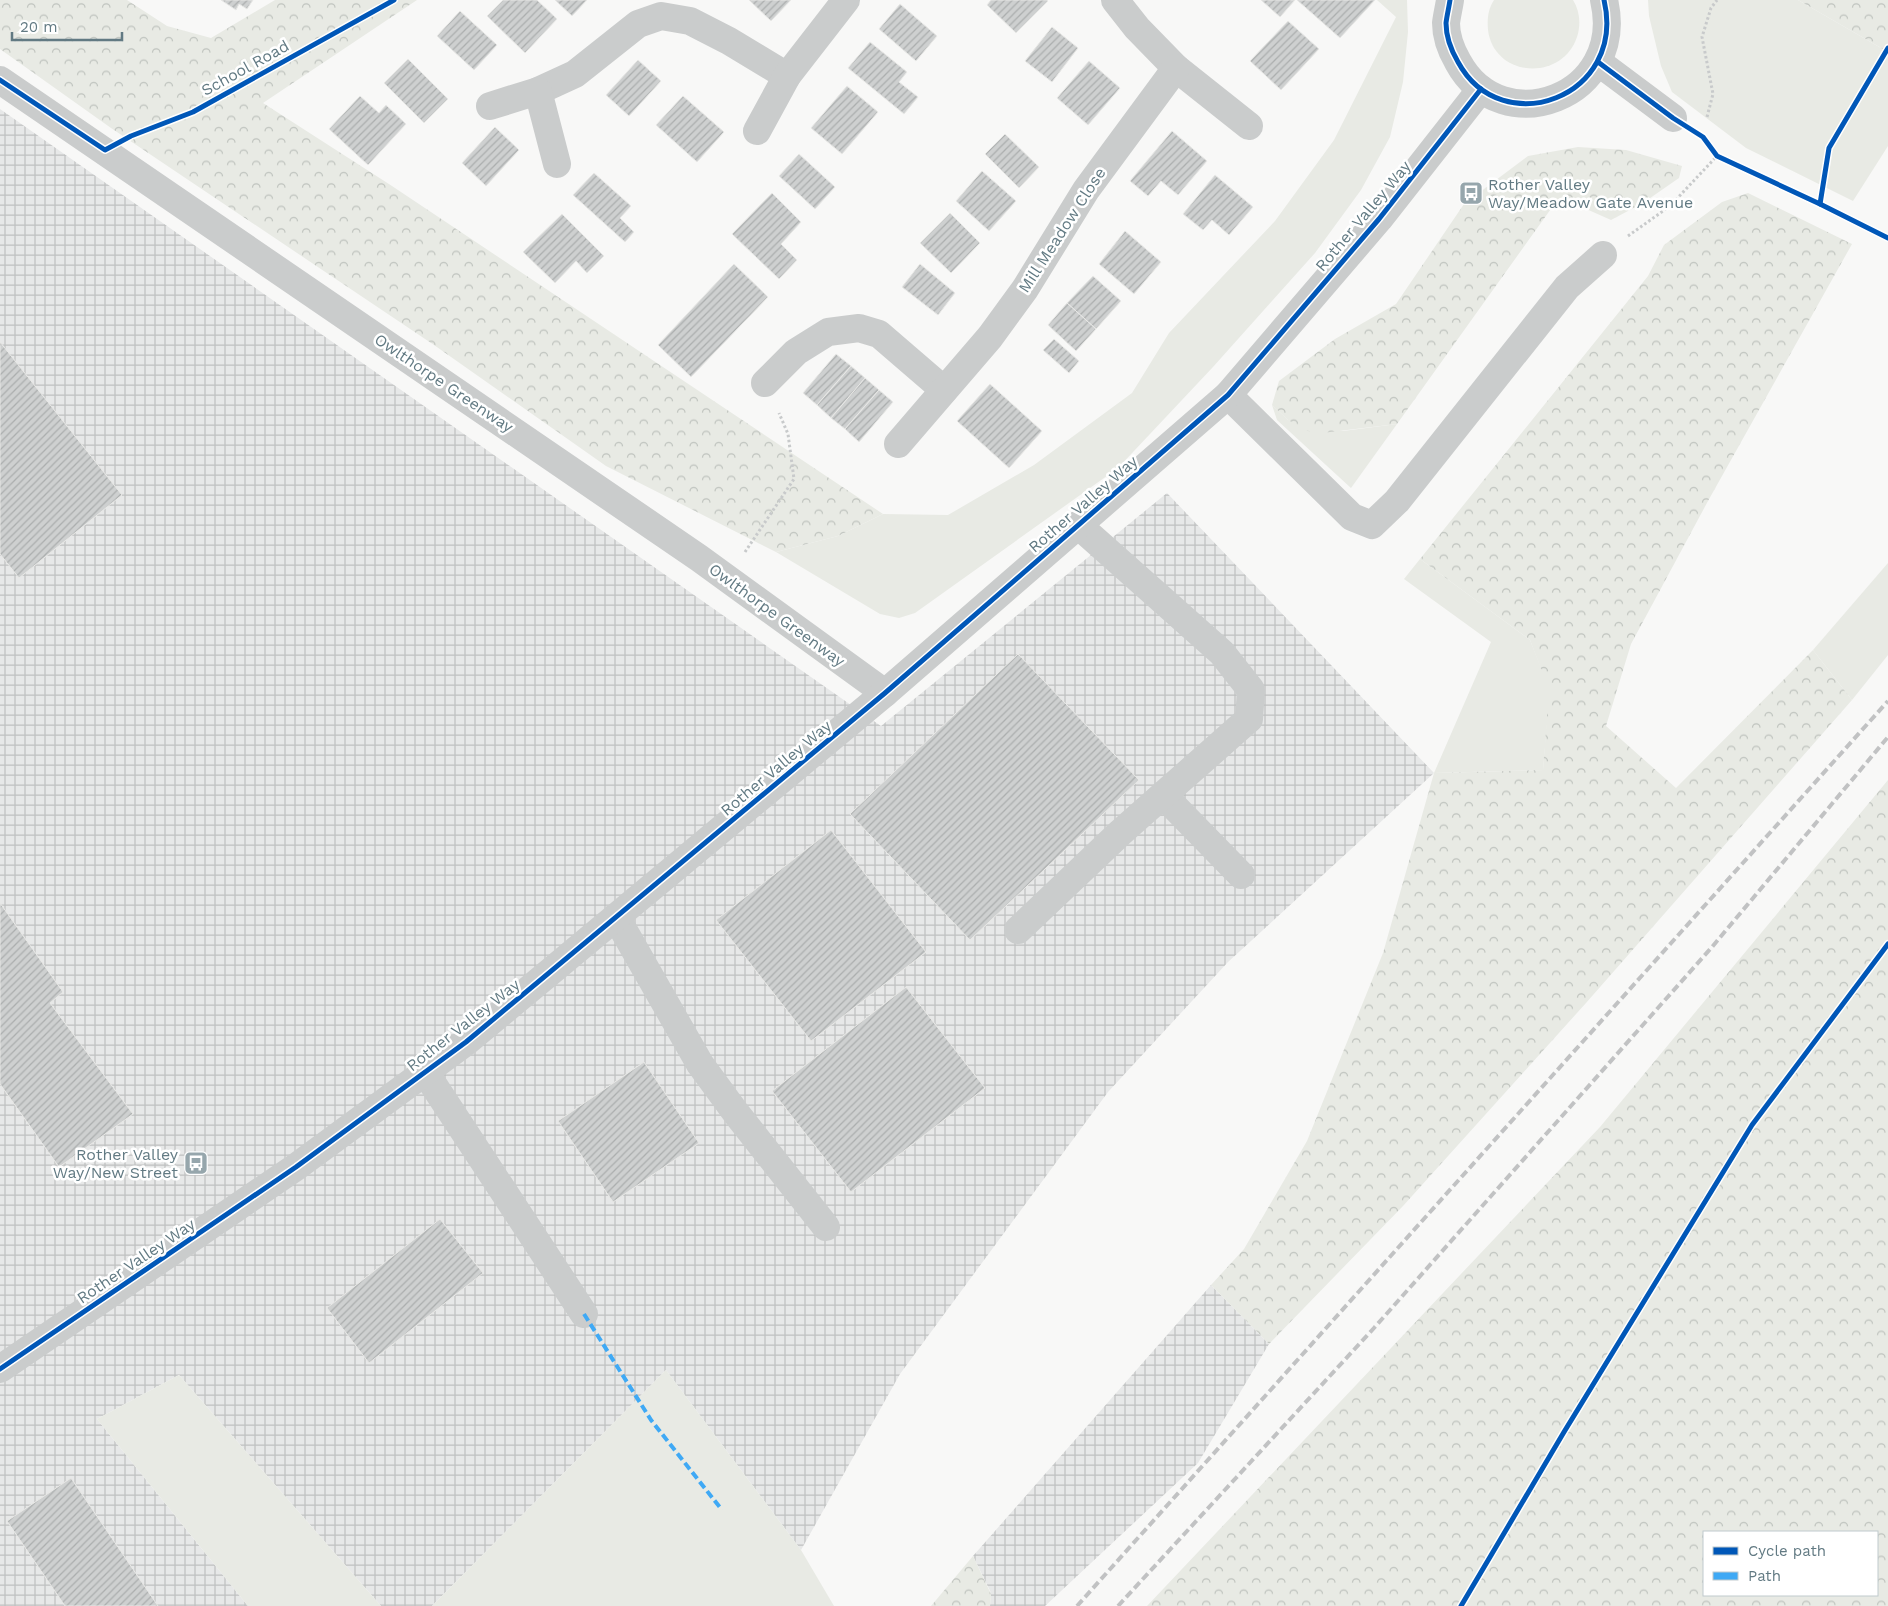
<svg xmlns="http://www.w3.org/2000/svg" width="1888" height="1606" font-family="'Work Sans',sans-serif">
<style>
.industrial{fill:url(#industrial-grid)}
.green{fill:#e8eae4}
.forest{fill:url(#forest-crowns);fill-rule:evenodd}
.building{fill:url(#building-hatch);stroke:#e8e8e6}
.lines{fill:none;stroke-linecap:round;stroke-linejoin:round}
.path{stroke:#c8cacb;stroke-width:3;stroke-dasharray:2.5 2.5;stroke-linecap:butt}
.minor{stroke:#cacccc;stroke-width:28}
.rail{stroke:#c1c2c3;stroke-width:4;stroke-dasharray:8 4;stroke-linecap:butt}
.quiet{stroke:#3fa9f5;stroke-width:4;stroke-dasharray:8 4;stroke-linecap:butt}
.cycleway-casing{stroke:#fff;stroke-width:8}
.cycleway{stroke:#0057b8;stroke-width:5}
.labels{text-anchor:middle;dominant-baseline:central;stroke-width:5;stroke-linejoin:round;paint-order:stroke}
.street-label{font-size:16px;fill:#627a83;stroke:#fff}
.poi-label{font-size:16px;fill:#627a83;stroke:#fff;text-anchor:start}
</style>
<defs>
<pattern id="industrial-grid" width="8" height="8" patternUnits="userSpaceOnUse" patternTransform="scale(1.25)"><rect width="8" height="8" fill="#e7e8e8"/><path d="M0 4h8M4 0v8" fill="none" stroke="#bfc1c1"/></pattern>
<pattern id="forest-crowns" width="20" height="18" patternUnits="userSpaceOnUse" patternTransform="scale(1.25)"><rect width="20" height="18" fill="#e8eae4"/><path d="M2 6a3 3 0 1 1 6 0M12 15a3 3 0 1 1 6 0" fill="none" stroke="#bfc3be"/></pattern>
<pattern id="building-hatch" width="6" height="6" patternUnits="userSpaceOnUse" patternTransform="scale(1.25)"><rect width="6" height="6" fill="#ced0d0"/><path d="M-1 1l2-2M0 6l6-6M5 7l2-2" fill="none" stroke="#abaeae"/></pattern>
</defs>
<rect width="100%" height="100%" fill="#f8f8f7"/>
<g class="industrial">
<path d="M0,109l881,617 286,-233 267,280 -206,189 -120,130 -208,282 -99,176 -135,-180 -234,236h-51l-202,-231 -82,44 151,187h-248z"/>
<path d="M1211,1285l58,59 -71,119 -153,143h-55l1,-13 -18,-37z"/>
</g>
<g class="green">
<path d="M1377,0h30l1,32 -5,50 -13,55 -29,53 -46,63 -102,114 -95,101 -203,145 -16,5 -19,-4 -104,-62 62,-16 45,-22 65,1 86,-50 98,-72 37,-60 106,-112 59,-81 62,-123z"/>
<path d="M1494,0h79c7,11 8,25 4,37 -15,45 -83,41 -89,-7 -1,-11 0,-21 6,-30z"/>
<path d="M1648,0h150l90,52v94l-35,55 -107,-53 -74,-56 -11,-26 -12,-50z"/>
<path d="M1272,405l16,15 55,11 54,-7 -46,64 -74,-68z"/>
<path d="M1420,559l110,81 20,50 -7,80 -109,3 57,-131 -87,-63z"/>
<path d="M1888,563v92l-36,45 -39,-50z"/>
<path d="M666,1370l135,180 33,56h-402z"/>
<path d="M179,1375l202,231h-133l-151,-187z"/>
</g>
<g class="forest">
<path d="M0,0h127l40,26 44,12 64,-38h142l-154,103 129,83 491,328 -45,22 -62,16 -170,-86 -172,-121 -323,-217 -111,-79z"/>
<path d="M1798,0h90v52z"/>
<path d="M1578,147l48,3 56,16 -3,12 -36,25 -32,17 -45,-20 -13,6 -156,218 -83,10 -26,-14 -16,-15 7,-24 56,-42 61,-35 68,-100 64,-48z"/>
<path d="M1748,193l104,51 -144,257 -77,143 -25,82 70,62 137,-138 39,50 -266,303 -183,203 -134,138 -58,-59 33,-36 63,-108 76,-188 51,-180 109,-3 6,-80 -19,-50 -110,-81 228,-283 16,-31 58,-43z"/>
<path d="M1888,780v826h-741l453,-479zM1704,1532h173v63h-173z"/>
<path d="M973,1556l18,38 -1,12h-59z"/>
</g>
<g class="building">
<path d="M221,0h32l-6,9 -8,-5 -3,6z"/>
<path d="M503,0h34l20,19 -32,34 -38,-37z"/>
<path d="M555,0h32l-15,16z"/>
<path d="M749,0h42l-20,21z"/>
<path d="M991,0h56l1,1 -32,32 -29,-28z"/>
<path d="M1261,0h34l-15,17z"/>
<path d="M1297,0h78l-35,38z"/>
<path d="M900,4l37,32 -21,25 -37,-32z"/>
<path d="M460,11l37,34 -23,25 -37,-34z"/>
<path d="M1288,21l31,28 -38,41 -31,-29z"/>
<path d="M1052,27l26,21 -26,34 -27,-21z"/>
<path d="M870,42l37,30 -8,10 19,15 -14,17 -56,-46z"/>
<path d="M408,59l40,40 -24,24 -40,-40z"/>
<path d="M638,60l23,21 -32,35 -23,-21z"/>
<path d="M1089,61l31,27 -32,37 -31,-27z"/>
<path d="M847,86l31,26 -36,42 -31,-26z"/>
<path d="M360,96l19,17 7,-8 20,19 -38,41 -39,-36z"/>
<path d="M683,96l41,36 -27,30 -41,-37z"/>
<path d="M495,127l24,23 -33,36 -24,-23z"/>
<path d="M1172,131l35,30 -29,34 -17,-14 -13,15 -18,-15z"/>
<path d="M1005,134l34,33 -20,21 -34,-34z"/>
<path d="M799,154l36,33 -20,22 -36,-33z"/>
<path d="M982,171l34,30 -27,30 -33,-30z"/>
<path d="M594,173l37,33 -11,12 14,14 -9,10 -52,-47z"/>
<path d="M1215,175l38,32 -24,28 -17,-15 -9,10 -20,-16z"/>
<path d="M772,193l29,29 -20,22 16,16 -18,19 -47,-45z"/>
<path d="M950,213l30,30 -29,30 -31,-30z"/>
<path d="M562,214l42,42 -17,17 -11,-12 -21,22 -32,-31z"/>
<path d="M1125,231l36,31 -27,32 -35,-30z"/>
<path d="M734,264l34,33 -77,80 -33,-32z"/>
<path d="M920,264l35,29 -17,22 -36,-28z"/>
<path d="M1093,276l28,25 -25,28 -29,-26z"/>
<path d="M1067,303l29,26 -20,22 -28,-26z"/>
<path d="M1054,339l25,22 -10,12 -26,-23z"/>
<path d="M0,342l122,153 -103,83 -19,-24z"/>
<path d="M836,354l15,12 -34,39 -14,-12z"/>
<path d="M851,366l14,12 -34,40 -14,-13z"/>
<path d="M865,378l14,12 -34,39 -14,-11z"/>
<path d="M990,384l52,47 -33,37 -52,-47z"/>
<path d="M879,390l14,12 -34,40 -14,-13z"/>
<path d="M1018,654l121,126 -169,160 -120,-126z"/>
<path d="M831,830l95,122 -115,89 -95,-121z"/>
<path d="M0,903l63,89 -13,11 83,111 -74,53 -59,-83z"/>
<path d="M906,987l79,101 -134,104 -79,-101z"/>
<path d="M644,1062l55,81 -86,59 -55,-81z"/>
<path d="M440,1219l43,54 -114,90 -42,-55z"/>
<path d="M71,1478l87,128h-93l-58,-85z"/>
</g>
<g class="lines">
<g class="path">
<path d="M1707,117l6,-23 -11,-57 9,-29 6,-8"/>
<path d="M1628,236l42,-30 47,-50"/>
<path d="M745,552l49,-73 -6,-45 -9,-21"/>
</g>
<g class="minor">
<path d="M1115,0l22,28 39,40 73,58"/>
<path d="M1450,0c-1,7 -3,15 -4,23 0,13 5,27 12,39 44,81 169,35 146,-62"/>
<path d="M1598,62l75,56"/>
<path d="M0,80l699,478 186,135"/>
<path d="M538,91l37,-17 63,-50 23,-8 29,5 39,20 58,35"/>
<path d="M490,106l48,-15 19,73"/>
<path d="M757,131l30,-55 59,-76"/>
<path d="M765,383l31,-31 32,-20 31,-4 20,6 65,56"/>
<path d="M1228,395l124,122 20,8 25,-24 170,-214 36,-32"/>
<path d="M898,444l92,-107 35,-48 61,-99 90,-122"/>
<path d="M1163,795l78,80"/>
<path d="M616,917l84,147 36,49 90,114"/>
<path d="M1018,930l102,-97 129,-114 2,-29 -29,-37 -144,-128"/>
<path d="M425,1072l159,242"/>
<path d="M0,1369l296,-202 170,-125 419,-349 343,-298 151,-176 102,-130"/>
</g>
<g class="rail">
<path d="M1077,1606l811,-905"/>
<path d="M1118,1606l256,-278 338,-381 176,-210"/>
</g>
<path class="quiet" d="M584,1314l67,106 71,90"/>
<g class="cycleway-casing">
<g id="cycleway">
<path d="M1450,0c-1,7 -3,15 -4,23 0,13 5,27 12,39 44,81 169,35 146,-62"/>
<path d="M1598,62l75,56 30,19 14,19 103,48 68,34"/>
<path d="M0,80l105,70 26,-14 62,-24 201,-112"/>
<path d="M1820,204l9,-56 59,-100"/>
<path d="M0,1369l296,-202 170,-125 419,-349 343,-298 151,-176 102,-130"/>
<path d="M1461,1606l103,-174 188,-307 136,-181"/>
</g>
</g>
<use href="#cycleway" class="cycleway"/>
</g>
<defs>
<g id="bus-square" transform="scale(1.25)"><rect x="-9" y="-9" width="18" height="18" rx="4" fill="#96a6ac" stroke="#fff"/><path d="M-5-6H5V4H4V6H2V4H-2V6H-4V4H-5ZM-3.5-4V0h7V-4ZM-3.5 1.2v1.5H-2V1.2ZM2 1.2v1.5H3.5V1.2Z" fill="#fff"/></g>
</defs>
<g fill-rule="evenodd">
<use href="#bus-square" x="1471" y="193"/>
<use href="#bus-square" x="196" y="1163"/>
</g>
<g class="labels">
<g class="street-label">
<text transform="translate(245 68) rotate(-29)">School Road</text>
<text transform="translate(1363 216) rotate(-50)">Rother Valley Way</text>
<text transform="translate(1062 230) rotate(-57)">Mill Meadow Close</text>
<text transform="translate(444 383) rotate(34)">Owlthorpe Greenway</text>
<text transform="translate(1083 504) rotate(-41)">Rother Valley Way</text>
<text transform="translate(777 615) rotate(36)">Owlthorpe Greenway</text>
<text transform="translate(776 768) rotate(-40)">Rother Valley Way</text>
<text transform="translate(463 1025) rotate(-38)">Rother Valley Way</text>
<text transform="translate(136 1261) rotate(-34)">Rother Valley Way</text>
</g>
<g class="poi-label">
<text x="1488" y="184">Rother Valley<tspan x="1488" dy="18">Way/Meadow Gate Avenue</tspan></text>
<text x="178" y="1154" text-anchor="end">Rother Valley<tspan x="178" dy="18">Way/New Street</tspan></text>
</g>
</g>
<rect x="1703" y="1531" width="175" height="65" fill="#ffffff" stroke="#c0cacd"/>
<rect x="1713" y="1547" width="25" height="8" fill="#0057b8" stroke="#c0cacd"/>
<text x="1748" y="1556" font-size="15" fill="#627a83">Cycle path</text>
<rect x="1713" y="1572" width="25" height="8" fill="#3fa9f5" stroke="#c0cacd"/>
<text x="1748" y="1581" font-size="15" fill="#627a83">Path</text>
<path d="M12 32v8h110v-8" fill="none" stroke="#627a83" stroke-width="2.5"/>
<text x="20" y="32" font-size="15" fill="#627a83" stroke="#ffffff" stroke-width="4" paint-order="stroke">20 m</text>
</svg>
